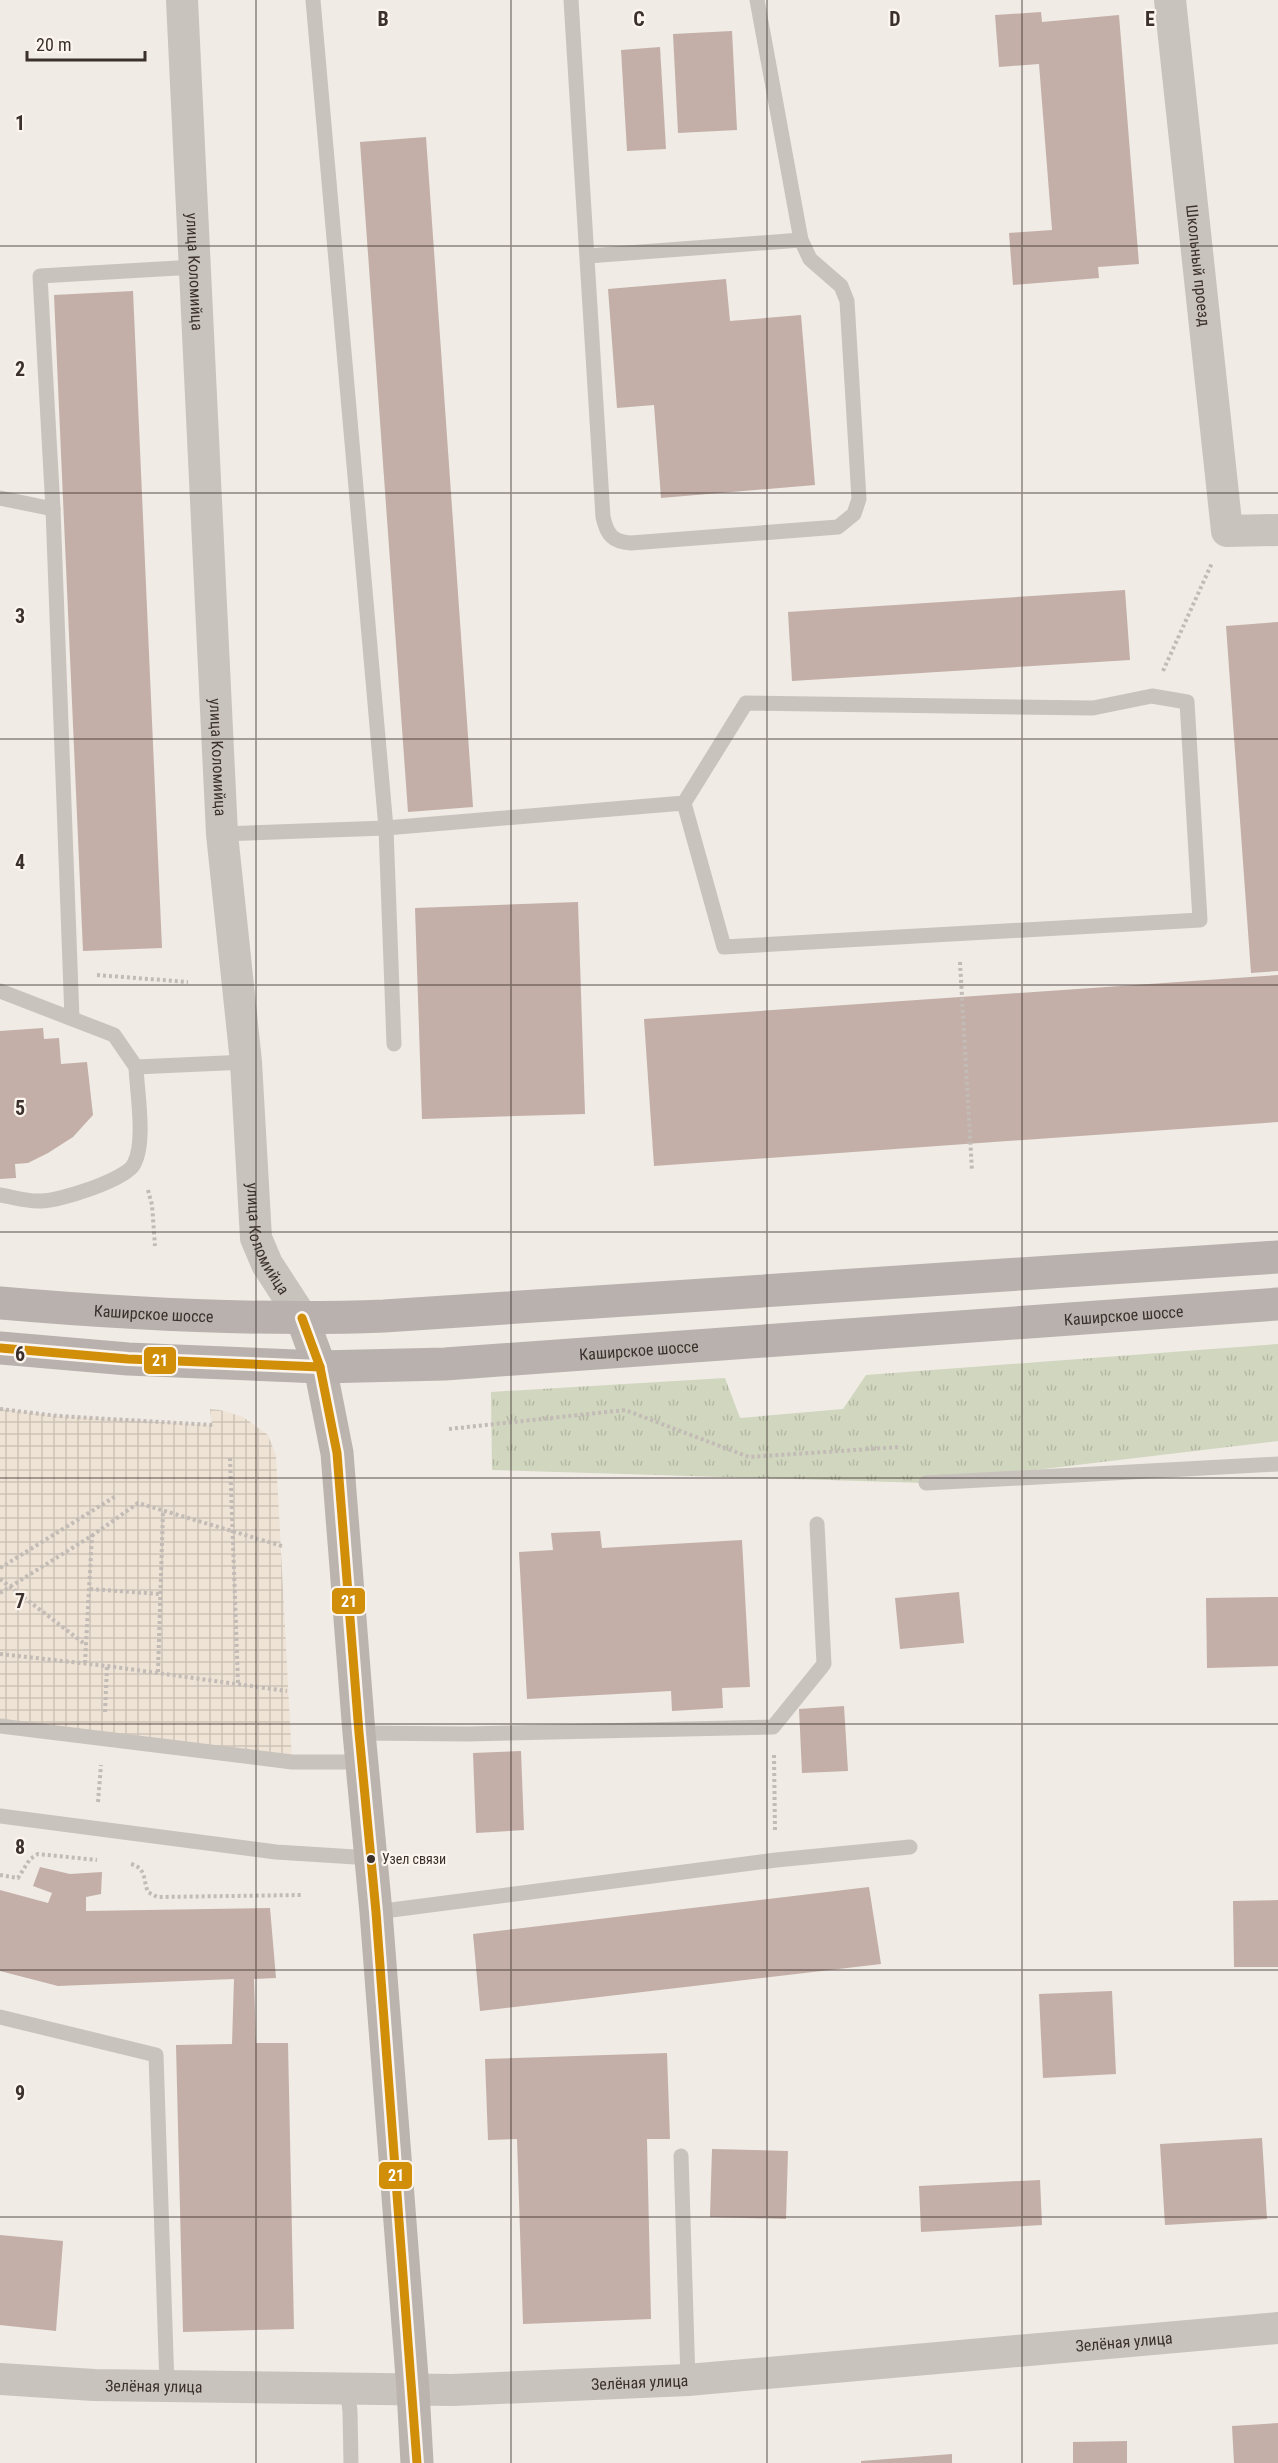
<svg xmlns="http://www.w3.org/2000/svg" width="1278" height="2463" font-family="'Roboto Condensed',sans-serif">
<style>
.grass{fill:url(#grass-tufts)}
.plaza{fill:url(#plaza-grid)}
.building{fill:#c3afa7}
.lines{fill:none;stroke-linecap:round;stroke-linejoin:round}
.path{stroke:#c2bbb6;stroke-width:4;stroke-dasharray:3 3;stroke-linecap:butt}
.service{stroke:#c9c3be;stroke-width:15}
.minor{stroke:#c9c3be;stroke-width:32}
.secondary{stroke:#bab3ae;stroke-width:33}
.primary{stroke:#b8b1ad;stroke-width:33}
.bus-1-casing{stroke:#fbf5ee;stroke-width:14}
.bus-1{stroke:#d18e09;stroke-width:9}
.grid{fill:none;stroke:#3b302b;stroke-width:1.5;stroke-opacity:0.55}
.bus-dot{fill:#3b302b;stroke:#fbf5ee;stroke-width:2}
.labels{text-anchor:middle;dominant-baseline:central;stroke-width:4.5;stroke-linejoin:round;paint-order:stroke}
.bus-label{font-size:14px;fill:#3b302b;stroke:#fbf5ee;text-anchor:start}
.street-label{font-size:16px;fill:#3b302b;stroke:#fbf5ee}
.grid-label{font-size:20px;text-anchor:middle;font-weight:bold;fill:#3b302b;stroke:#fbf5ee;stroke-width:4.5;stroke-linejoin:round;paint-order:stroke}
.line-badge{stroke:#fbf5ee;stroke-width:2}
.badge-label{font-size:16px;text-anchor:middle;font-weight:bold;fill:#fff}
</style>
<defs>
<pattern id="grass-tufts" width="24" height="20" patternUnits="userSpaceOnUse" patternTransform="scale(1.5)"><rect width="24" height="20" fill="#d1d6bf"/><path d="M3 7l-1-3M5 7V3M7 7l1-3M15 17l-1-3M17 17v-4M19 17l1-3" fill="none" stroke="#b4b8a4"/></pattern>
<pattern id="plaza-grid" width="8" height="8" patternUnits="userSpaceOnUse" patternTransform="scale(1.5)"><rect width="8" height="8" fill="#eee3d5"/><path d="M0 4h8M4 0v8" fill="none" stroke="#cdc3b7"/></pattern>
</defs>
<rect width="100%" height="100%" fill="#f0ebe5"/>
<path class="grass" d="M1278,1344v97l-352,42 -434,-13 -1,-78 234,-14 15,40 103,-9 23,-34z"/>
<path class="plaza" d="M0,1409l58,7 154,9 -2,-16 10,1 23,7 25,18 8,21 16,306 -292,-36z"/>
<g class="building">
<path d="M1041,12l1,10 77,-7 20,249 -41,3 1,11 -86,7 -4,-52 43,-3 -13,-166 -40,3 -4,-52z"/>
<path d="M732,31l5,99 -59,3 -5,-99z"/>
<path d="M660,47l6,102 -39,2 -6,-101z"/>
<path d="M426,137l47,670 -65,5 -48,-670z"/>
<path d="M726,279l4,42 71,-6 14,170 -154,13 -7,-93 -37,3 -9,-119z"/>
<path d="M133,291l29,657 -79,3 -29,-656z"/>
<path d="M1125,590l5,70 -338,21 -4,-69z"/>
<path d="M1278,622v349l-27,2 -25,-347z"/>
<path d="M578,902l7,212 -163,5 -7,-211z"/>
<path d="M1278,975v147l-624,44 -10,-147z"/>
<path d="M43,1028l1,11 15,-1 2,26 26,-2 6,53 -20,22 -25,16 -20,10 -13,1 1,14 -16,1v-148z"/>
<path d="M600,1531l2,17 140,-8 8,147 -28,1 1,20 -51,3 -1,-20 -144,8 -8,-147 34,-2 -2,-17z"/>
<path d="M959,1592l5,51 -64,6 -5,-51z"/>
<path d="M1278,1597v69l-71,2 -1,-70z"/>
<path d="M844,1706l4,65 -46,2 -3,-64z"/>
<path d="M521,1751l3,79 -48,3 -3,-80z"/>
<path d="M40,1867l30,7 32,-2 -1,22 -15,3v14l184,-3 6,70 -22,1 2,64h32l6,286 -111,3 -7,-287 56,-1 2,-65 -176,7 -58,-15v-81l48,13 4,-10 -19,-7z"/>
<path d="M869,1887l12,77 -401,47 -7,-77z"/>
<path d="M1278,1900v67h-44l-1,-66z"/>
<path d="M1112,1991l4,83 -73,4 -4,-84z"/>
<path d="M667,2053l3,86h-23l4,180 -128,5 -6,-185 -29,1 -3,-81z"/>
<path d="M1262,2138l5,81 -102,6 -5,-81z"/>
<path d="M712,2149l76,2 -2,68 -76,-2z"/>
<path d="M1040,2180l2,45 -121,7 -2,-46z"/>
<path d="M0,2235l63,6 -7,90 -56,-6z"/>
<path d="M1278,2423v40h-44l-2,-37z"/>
<path d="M1127,2441v22h-54v-21z"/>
<path d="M952,2454v9h-91v-2z"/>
</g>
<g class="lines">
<g class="path">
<path d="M1163,671l49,-108"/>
<path d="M960,962l12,209"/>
<path d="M97,975l91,7"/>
<path d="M148,1190l4,15 3,41"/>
<path d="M0,1409l58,7 155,9"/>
<path d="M449,1429l176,-19 124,47 151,-10"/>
<path d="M230,1458l8,225"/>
<path d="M0,1568l116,-72"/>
<path d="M0,1579l86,66"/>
<path d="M90,1589l70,5"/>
<path d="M0,1593l93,-58 45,-32 144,43"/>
<path d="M0,1654l107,12 180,25"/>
<path d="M85,1663l7,-128"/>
<path d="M158,1672l5,-161"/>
<path d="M105,1712l2,-46"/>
<path d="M774,1755l1,76"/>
<path d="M98,1802l3,-37"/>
<path d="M131,1864c16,4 12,17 17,28l9,5 145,-2"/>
<path d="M0,1875l18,3 12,-19 8,-5 59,6"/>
</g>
<g class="service">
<path d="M313,0l73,828 8,216"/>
<path d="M571,0l32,517c4,18 10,25 28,26l207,-16 16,-13 5,-15 -12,-198 -6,-15 -31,-27 -9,-19 -44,-240"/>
<path d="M588,256l213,-16"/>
<path d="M0,498l53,11"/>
<path d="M222,834l164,-6 298,-25 62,-100 347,5 59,-12 35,6 13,218 -476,27 -40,-144"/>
<path d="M0,991l114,44 22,32 110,-5"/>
<path d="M72,1018l-19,-509 -13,-233 155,-9"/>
<path d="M0,1195c13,2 28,7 41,6 18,0 85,-21 93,-37 12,-22 3,-71 2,-97"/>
<path d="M926,1483l352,-19"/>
<path d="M0,1726l292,36h69"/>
<path d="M359,1733l108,1 306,-7 51,-63 -7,-140"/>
<path d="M0,1816l276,36 95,6"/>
<path d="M376,1912l400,-52 134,-13"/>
<path d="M0,2017l156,38 11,331"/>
<path d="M681,2156l7,224"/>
<path d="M347,2388l3,23 1,52"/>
</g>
<g class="minor">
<path id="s1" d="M182,0l40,834 24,228 10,176 11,26 35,54"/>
<path id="s2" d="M1170,0l57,531 51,-1"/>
<path id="s3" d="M0,2379l94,6 358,5 236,-10 590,-52"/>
</g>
<path class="secondary" d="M302,1318l18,49 17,86 22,280 17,179 37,478 4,73"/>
<g class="primary">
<path id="s4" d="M0,1303c127,11 256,18 384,13l894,-59"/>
<path id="s5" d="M0,1348l128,11 192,8 125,-3 833,-60"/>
</g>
<g class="bus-1-casing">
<g id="bus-1">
<path d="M302,1318l18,49 17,86 22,280 17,179 41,551"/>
<path d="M0,1348l128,11 192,8"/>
</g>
</g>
<use href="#bus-1" class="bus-1"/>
</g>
<path class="grid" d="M256,0v2463M511,0v2463M767,0v2463M1022,0v2463M0,246h1278M0,493h1278M0,739h1278M0,985h1278M0,1232h1278M0,1478h1278M0,1724h1278M0,1970h1278M0,2217h1278"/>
<circle class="bus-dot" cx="371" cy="1859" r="5"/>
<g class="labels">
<g class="bus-label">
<text x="382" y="1859">Узел связи</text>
</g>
<g class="street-label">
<text stroke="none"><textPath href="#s2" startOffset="267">Школьный проезд</textPath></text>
<text stroke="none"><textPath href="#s1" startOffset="272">улица Коломийца</textPath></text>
<text stroke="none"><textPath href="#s1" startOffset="758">улица Коломийца</textPath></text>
<text stroke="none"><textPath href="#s1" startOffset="1244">улица Коломийца</textPath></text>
<text stroke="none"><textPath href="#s4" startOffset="154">Каширское шоссе</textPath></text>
<text stroke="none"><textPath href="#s5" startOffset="1126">Каширское шоссе</textPath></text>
<text stroke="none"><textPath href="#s5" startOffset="640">Каширское шоссе</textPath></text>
<text stroke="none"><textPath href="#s3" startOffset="1126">Зелёная улица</textPath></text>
<text stroke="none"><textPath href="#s3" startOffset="640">Зелёная улица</textPath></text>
<text stroke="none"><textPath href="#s3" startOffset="154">Зелёная улица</textPath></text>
</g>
</g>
<g class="grid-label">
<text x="383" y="26">B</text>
<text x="639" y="26">C</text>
<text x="895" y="26">D</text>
<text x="1150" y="26">E</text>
<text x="20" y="130">1</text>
<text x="20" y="376">2</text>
<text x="20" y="623">3</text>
<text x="20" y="869">4</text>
<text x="20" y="1115">5</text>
<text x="20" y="1361">6</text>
<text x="20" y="1608">7</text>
<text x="20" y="1854">8</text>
<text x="20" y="2100">9</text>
</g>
<g class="line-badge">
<rect x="143" y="1346" width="34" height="29" rx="6" fill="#d18e09"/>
<rect x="331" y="1587" width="35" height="28" rx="6" fill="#d18e09"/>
<rect x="378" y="2161" width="35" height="29" rx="6" fill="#d18e09"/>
</g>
<g class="badge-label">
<text x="160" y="1366">21</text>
<text x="349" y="1607">21</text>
<text x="396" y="2181">21</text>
</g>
<path d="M27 51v9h118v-9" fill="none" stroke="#3b302b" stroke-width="3"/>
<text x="36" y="51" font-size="18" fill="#3b302b" stroke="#fbf5ee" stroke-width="4.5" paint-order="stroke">20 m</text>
</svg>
